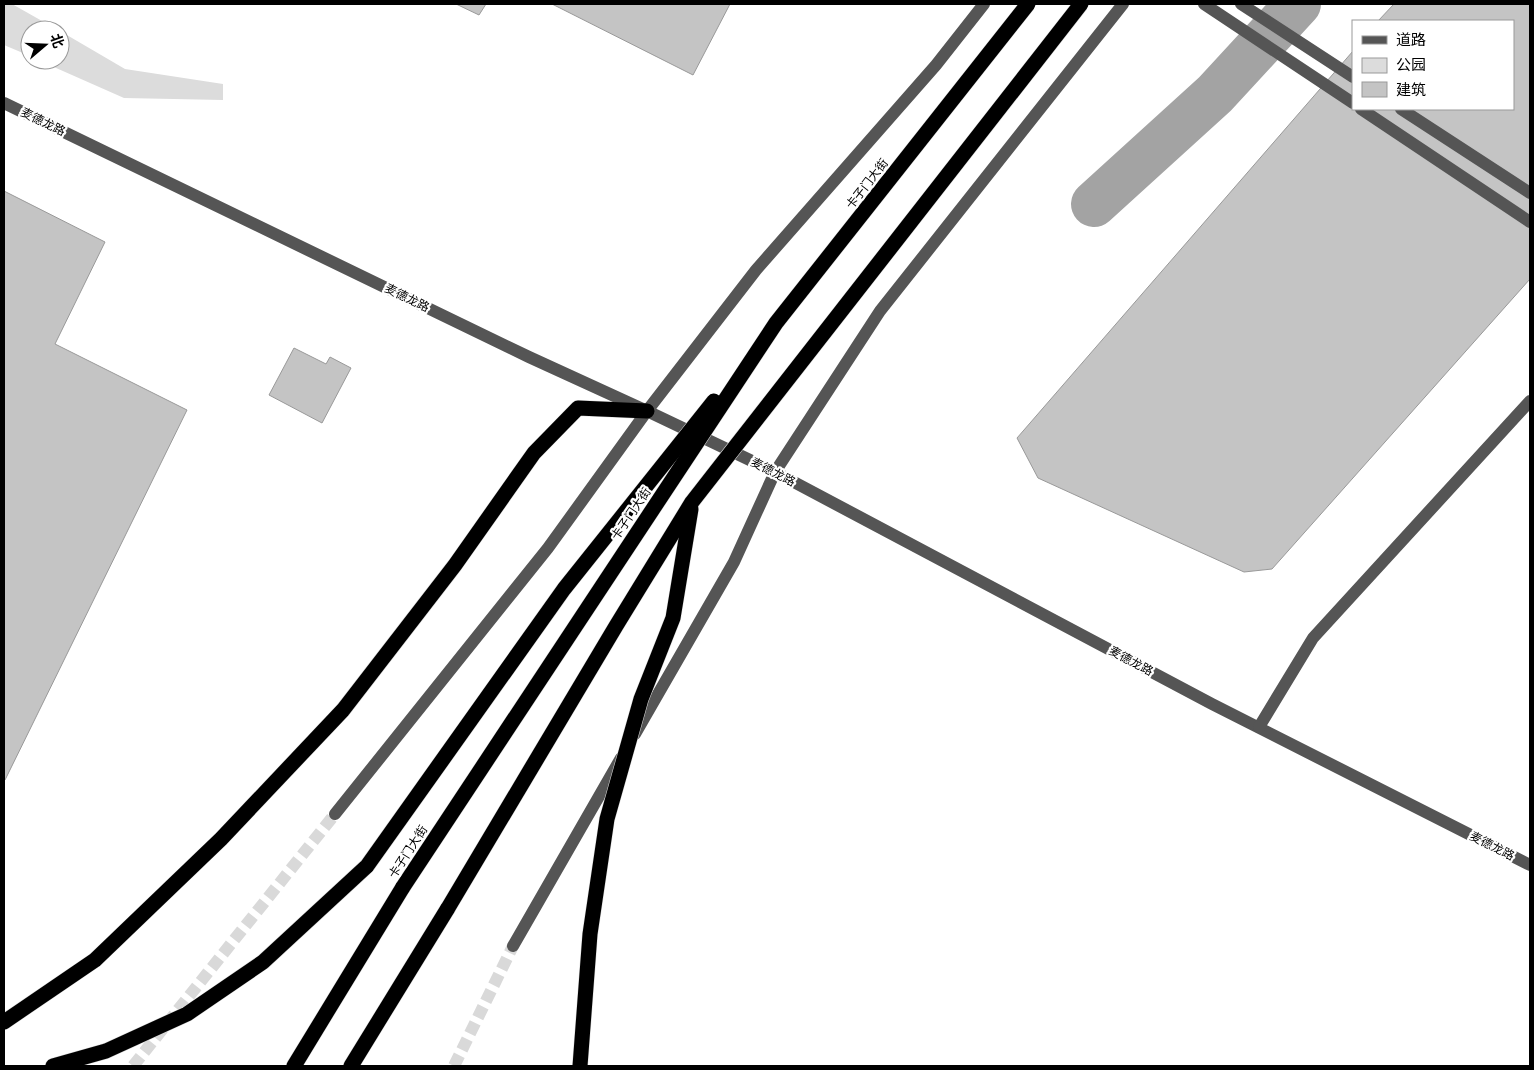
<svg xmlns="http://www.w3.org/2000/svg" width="1534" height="1070" font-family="'Archivo Narrow','Noto Sans SC',sans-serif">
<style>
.green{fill:#dcdcdc}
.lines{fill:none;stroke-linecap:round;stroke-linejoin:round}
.river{stroke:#a3a3a3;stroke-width:46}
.building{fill:#c4c4c4;stroke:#999}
.minor-tunnel{stroke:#d9d9d9;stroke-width:12;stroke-dasharray:12 6;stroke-linecap:butt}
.highway-casing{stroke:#dbdbdb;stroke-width:16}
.minor{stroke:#555;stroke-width:12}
.highway{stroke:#000;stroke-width:15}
.highway-bridge-casing{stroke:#dbdbdb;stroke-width:16;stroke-linecap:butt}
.highway-bridge{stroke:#000;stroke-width:15}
.labels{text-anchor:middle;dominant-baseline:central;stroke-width:4.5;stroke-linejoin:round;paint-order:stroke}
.street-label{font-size:12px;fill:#000;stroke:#fff}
</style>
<rect width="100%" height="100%" fill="#fff"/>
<g class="green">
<path d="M4,4h8l46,26h-28v26l-26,-11z"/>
<path d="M60,31l65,38 98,15v16l-99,-2 -86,-38h22z"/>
</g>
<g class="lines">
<path class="river" d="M1094,204l121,-110 83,-90"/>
</g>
<g class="building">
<path d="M456,4h30l-7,11z"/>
<path d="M552,4h178l-37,71z"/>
<path d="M1394,4h136v275l-258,290 -28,3 -206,-94 -21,-40 336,-387v58h160v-88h-135z"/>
<path d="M4,191l101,51 -50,102 132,66 -182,370 -1,-1z"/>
<path d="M294,348l32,16 4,-7 21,11 -29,55 -53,-28z"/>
</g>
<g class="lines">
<g class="minor-tunnel">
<path d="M133,1066l202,-252"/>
<path d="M454,1066l59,-120"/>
</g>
<g class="highway-casing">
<g id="highway">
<path d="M4,1022l91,-62 126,-121 122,-129 112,-145 79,-112 44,-45 69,3"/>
<path d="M53,1066l53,-15 81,-37 76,-52 104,-96"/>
<path d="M294,1066l109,-179"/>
<path d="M351,1066l97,-158"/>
</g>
</g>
<g class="minor">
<path d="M1204,4l149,99"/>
<path d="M1241,4l112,73"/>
<path d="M4,103l525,254 118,54 128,61 437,232 318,161"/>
<path d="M1361,109l169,113"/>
<path d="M1401,109l129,84"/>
<path d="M1259,727l54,-89 217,-237"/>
<path d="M635,734l99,-172 41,-90 105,-161 243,-307"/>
<path d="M335,814l213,-266 99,-137 109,-141 180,-205 48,-61"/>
<path d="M513,946l108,-188"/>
</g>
<use href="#highway" class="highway"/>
<g class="highway-bridge-casing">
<g id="highway-bridge">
<path d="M367,866l197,-277 150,-188"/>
<path d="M403,887l373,-564 252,-319"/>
<path d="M448,908l168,-282 76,-124 389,-498"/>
<path d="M580,1066l10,-132 17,-115 34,-120 32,-81 18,-109"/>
</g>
</g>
<use href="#highway-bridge" class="highway-bridge"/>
</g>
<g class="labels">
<g class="street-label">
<text transform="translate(43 122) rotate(26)">麦德龙路</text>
<text transform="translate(867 184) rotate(-52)">卡子门大街</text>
<text transform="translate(407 298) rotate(26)">麦德龙路</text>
<text transform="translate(773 472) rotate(27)">麦德龙路</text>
<text transform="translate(631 514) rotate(-56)">卡子门大街</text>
<text transform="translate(1131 661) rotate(28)">麦德龙路</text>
<text transform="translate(1492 846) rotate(27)">麦德龙路</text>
<text transform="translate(408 852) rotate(-57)">卡子门大街</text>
</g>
</g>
<rect width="1534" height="1070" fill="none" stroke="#000000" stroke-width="10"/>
<rect x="1352" y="20" width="162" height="90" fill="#ffffff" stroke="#999999"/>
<rect x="1362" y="36" width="25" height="8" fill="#555555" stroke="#999999"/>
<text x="1396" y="45" font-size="15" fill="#000000">道路</text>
<rect x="1362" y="58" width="25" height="15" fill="#dcdcdc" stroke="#999999"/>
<text x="1396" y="70" font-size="15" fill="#000000">公园</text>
<rect x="1362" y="82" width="25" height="15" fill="#c4c4c4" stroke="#999999"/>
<text x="1396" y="95" font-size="15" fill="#000000">建筑</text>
<g transform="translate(45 45) rotate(71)"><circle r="24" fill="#ffffff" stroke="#999999"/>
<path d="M0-4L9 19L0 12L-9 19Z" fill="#000000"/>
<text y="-8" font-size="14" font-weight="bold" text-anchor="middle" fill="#000000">北</text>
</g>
</svg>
